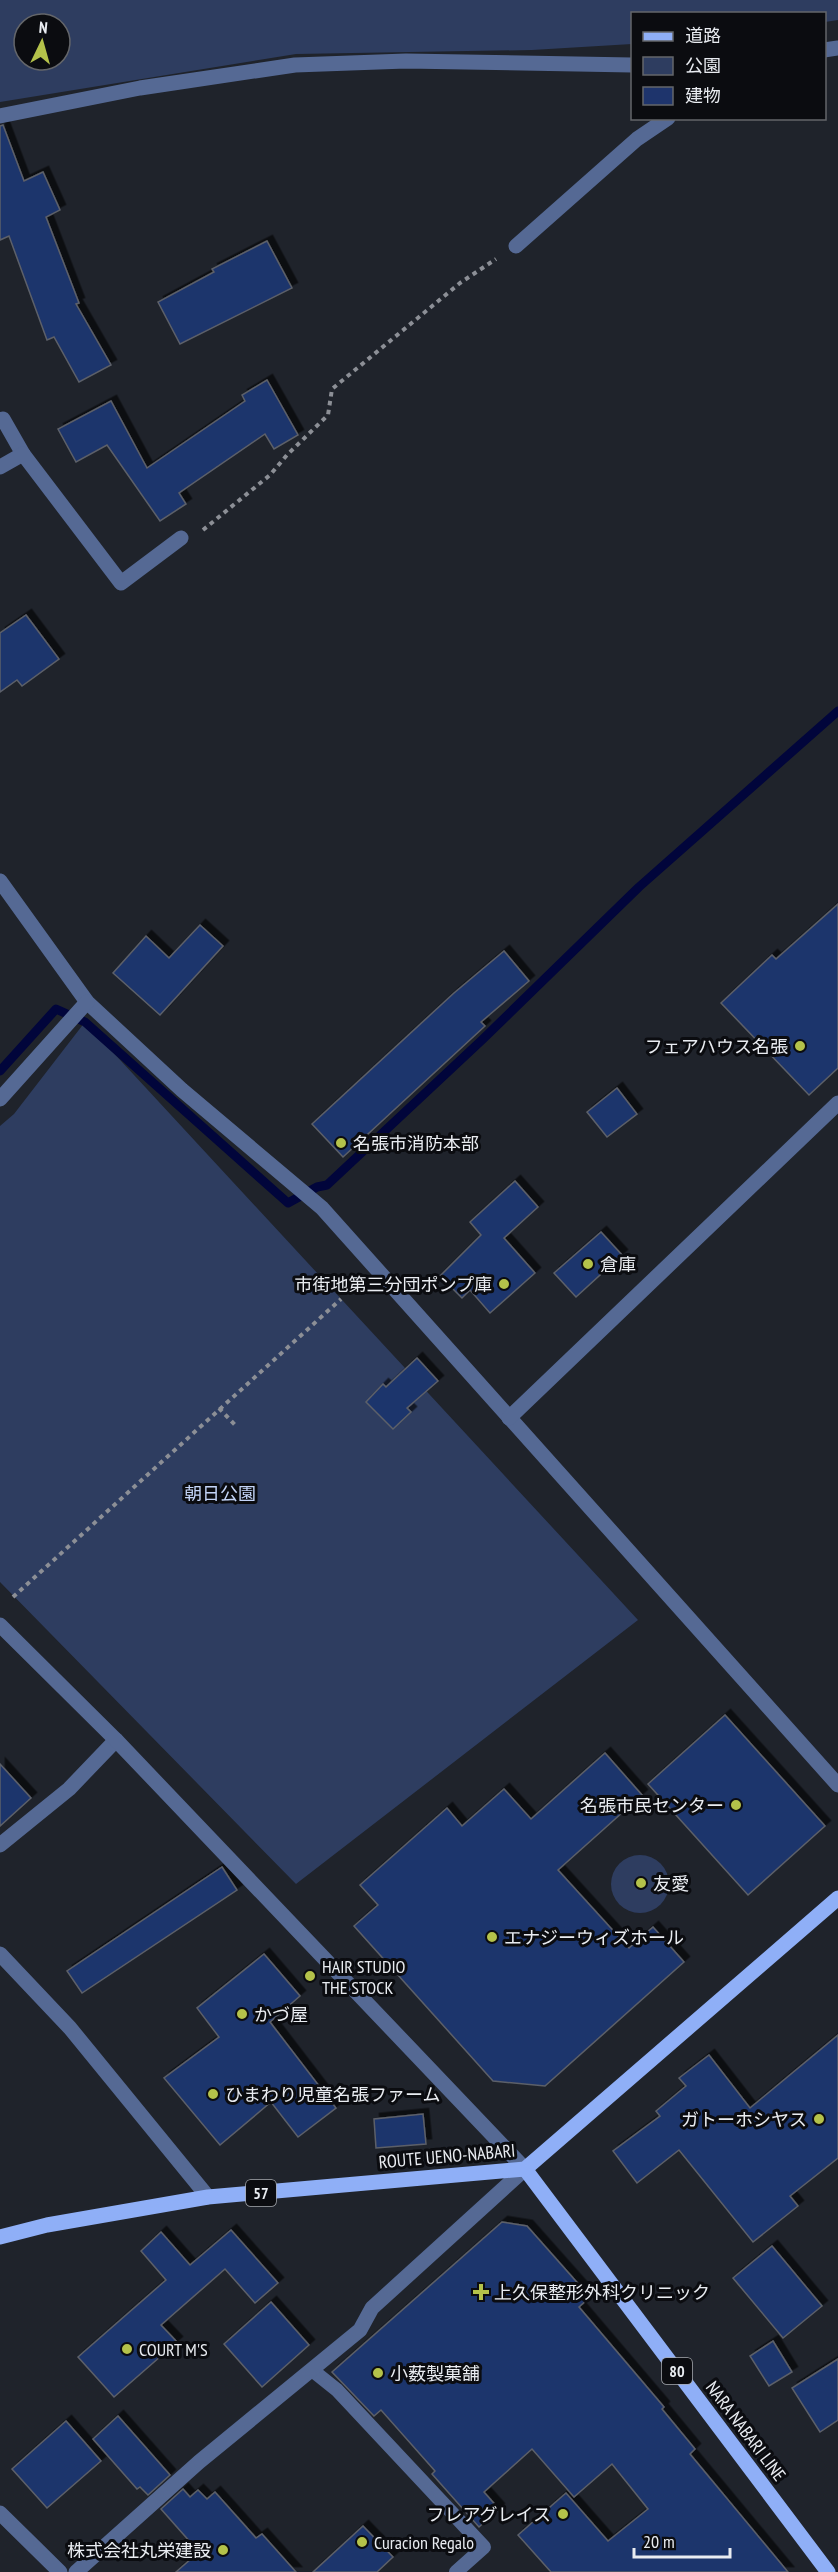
<svg xmlns="http://www.w3.org/2000/svg" width="838" height="2572" font-family="'PT Sans Narrow','Noto Sans JP',sans-serif">
<style>
.green{fill:#2e3d60;fill-rule:evenodd}
.lines{fill:none;stroke-linecap:round;stroke-linejoin:round}
.stream{stroke:#01053b;stroke-width:9}
.building{fill:#1e346c;stroke:#5c6069;stroke-width:1.5;filter:url(#shadow)}
.path{stroke:#8c8f96;stroke-width:4;stroke-dasharray:4.5 4.5;stroke-linecap:butt}
.service{stroke:#556994;stroke-width:14}
.minor{stroke:#556994;stroke-width:15}
.tertiary{stroke:#556994;stroke-width:15}
.primary{stroke:#8faff7;stroke-width:15}
.poi-dot{fill:#b4c24a;stroke:#0b0c10;stroke-width:2}
.labels{text-anchor:middle;dominant-baseline:central;stroke-width:6;stroke-linejoin:round;paint-order:stroke}
.shield{fill:#0b0c10;stroke:#a6a9ae;stroke-width:1.5}
.shield-label{font-size:16px;font-weight:bold;fill:#e9ecf1}
.poi-label{font-size:18px;fill:#e9ecf1;stroke:#0b0c10;text-anchor:start}
.park-label{font-size:18px;fill:#c4d5f8;stroke:#0b0c10}
.street-label{font-size:18px;fill:#e9ecf1;stroke:#0b0c10}
</style>
<defs>
<filter id="shadow"><feDropShadow dx="5.5" dy="-5.5" stdDeviation="0" flood-color="#0009"/></filter>
</defs>
<rect width="100%" height="100%" fill="#1f232b"/>
<g class="green">
<path d="M0,0h838v20l-13,2 -1,-8h-192v30l-100,6 -236,4 -296,48zM24,24h36v36h-36z"/>
<path d="M85,1022l553,598 -342,264 -296,-302v-456l14,-12z"/>
<circle cx="640" cy="1884" r="29"/>
</g>
<g class="lines">
<path class="stream" d="M0,1071l56,-62 29,13 203,181 29,-16 10,-2 156,-146 156,-152 199,-176"/>
</g>
<g class="building">
<path d="M3,125l21,56 19,-9 17,38 -14,7 33,86 -3,1 35,61 -32,17 -25,-45 -7,3 -38,-104 -9,4v-114z"/>
<path d="M267,241l25,47 -112,56 -22,-42 56,-30 -2,-3z"/>
<path d="M267,380l31,55 -24,14 -9,-15 -86,59 7,11 -26,17 -53,-76 -31,17 -18,-33 53,-28 36,67 98,-67 -3,-6z"/>
<path d="M26,615l33,44 -37,27 -5,-6 -17,12v-59z"/>
<path d="M838,904v164l-29,27 -88,-92 51,-48 4,4z"/>
<path d="M200,925l23,21 -63,69 -47,-42 33,-37 23,22z"/>
<path d="M504,951l25,30 -48,41 4,4 -142,131 -31,-33 142,-131z"/>
<path d="M617,1088l20,26 -30,23 -20,-25z"/>
<path d="M515,1181l23,26 -34,31 31,35 -45,40 -20,-23 -8,8 -22,-22 41,-41 -11,-13z"/>
<path d="M601,1232l21,23 -46,42 -22,-24z"/>
<path d="M417,1358l21,23 -31,27 4,4 -18,17 -27,-27 17,-18 3,3z"/>
<path d="M725,1715l100,111 -77,69 -100,-111z"/>
<path d="M605,1753l37,42 -84,75 71,78 24,-21 31,35 -139,124 -52,-5 -139,-155 24,-21 -18,-20 87,-77 15,18 42,-37 27,30z"/>
<path d="M0,1764l31,34 -31,28z"/>
<path d="M222,1867l15,23 -155,103 -15,-22z"/>
<path d="M264,1954l36,42 -30,26 66,86 -38,29 -27,-35 -51,43 -56,-67 55,-41 -22,-29z"/>
<path d="M838,2035v123l-48,38 8,10 -45,36 -74,-92 -42,33 -24,-32 47,-35 -4,-5 30,-25 -7,-8 30,-23 41,53z"/>
<path d="M423,2114l3,30 -50,4 -2,-29z"/>
<path d="M502,2222l25,4 63,71 -11,10 85,100 -2,2 33,40 -5,5 98,118h-237l-33,-37 48,-42 42,48 40,-32 -36,-45 -38,33 -42,-48 -48,43 15,17 -20,18 -47,-53 3,-3 -54,-61 -7,6 -42,-44z"/>
<path d="M231,2230l47,53 -23,20 -30,-34 -64,56 16,17 -63,55 -36,-40 88,-77 -25,-29 20,-19 29,33z"/>
<path d="M772,2246l50,60 -39,32 -50,-60z"/>
<path d="M271,2302l38,43 -47,42 -38,-43z"/>
<path d="M773,2341l19,31 -23,14 -19,-30z"/>
<path d="M838,2359v61l-18,12 -28,-44z"/>
<path d="M118,2416l52,59 -22,20 -8,-8 -3,2 -44,-50z"/>
<path d="M66,2421l35,40 -54,47 -35,-39z"/>
<path d="M183,2489l7,8 8,-7 9,9 8,-7 41,46 6,-4 34,38h-120l23,-20 -38,-43z"/>
<path d="M363,2526l30,31 -16,15h-64z"/>
</g>
<g class="lines">
<g class="path">
<path d="M203,530l67,-55 17,-20 41,-40 4,-26 128,-106 36,-24"/>
<path d="M219,1408l18,19"/>
<path d="M13,1597l328,-298"/>
</g>
<path class="service" d="M312,2370l25,20 147,157 -28,25"/>
<g class="minor">
<path d="M824,50l14,-2"/>
<path d="M0,116l140,-28 155,-23 111,-4 226,4"/>
<path d="M516,246l121,-107 31,-21"/>
<path d="M3,419l20,35"/>
<path d="M0,467l23,-13 98,129 60,-45"/>
<path d="M0,881l87,121 95,88 140,118 516,577"/>
<path d="M0,1099l87,-97"/>
<path d="M509,1418l329,-315"/>
<path d="M0,1845l69,-56 47,-49"/>
<path d="M0,1954l70,74 138,169"/>
<path d="M0,2513l60,59"/>
<path d="M76,2572l123,-110 161,-132 12,-22 153,-139"/>
</g>
<path class="tertiary" d="M0,1625l116,115 409,429"/>
<g class="primary">
<path d="M525,2169l303,403"/>
<path d="M0,2237l47,-12 161,-28 317,-28 313,-271"/>
</g>
</g>
<g class="poi-dot">
<circle cx="800" cy="1046" r="6"/>
<circle cx="341" cy="1143" r="6"/>
<circle cx="588" cy="1264" r="6"/>
<circle cx="504" cy="1284" r="6"/>
<circle cx="736" cy="1805" r="6"/>
<circle cx="641" cy="1883" r="6"/>
<circle cx="492" cy="1937" r="6"/>
<circle cx="310" cy="1976" r="6"/>
<circle cx="242" cy="2014" r="6"/>
<circle cx="213" cy="2094" r="6"/>
<circle cx="819" cy="2119" r="6"/>
<path d="M478 2283h6v6h6v6h-6v6h-6v-6h-6v-6h6z"/>
<circle cx="127" cy="2349" r="6"/>
<circle cx="378" cy="2373" r="6"/>
<circle cx="563" cy="2514" r="6"/>
<circle cx="362" cy="2542" r="6"/>
<circle cx="223" cy="2550" r="6"/>
</g>
<g class="labels">
<g class="shield">
<rect x="246" y="2180" width="30" height="26" rx="4.5"/>
<rect x="662" y="2358" width="30" height="26" rx="4.5"/>
</g>
<g class="shield-label">
<text x="261" y="2193">57</text>
<text x="677" y="2371">80</text>
</g>
<g class="poi-label">
<text x="788" y="1046" text-anchor="end">フェアハウス名張</text>
<text x="353" y="1143">名張市消防本部</text>
<text x="600" y="1264">倉庫</text>
<text x="492" y="1284" text-anchor="end">市街地第三分団ポンプ庫</text>
<text x="724" y="1805" text-anchor="end">名張市民センター</text>
<text x="653" y="1883">友愛</text>
<text x="504" y="1937">エナジーウィズホール</text>
<text x="322" y="1966">HAIR STUDIO<tspan x="322" dy="21">THE STOCK</tspan></text>
<text x="254" y="2014">かづ屋</text>
<text x="225" y="2094">ひまわり児童名張ファーム</text>
<text x="807" y="2119" text-anchor="end">ガトーホシヤス</text>
<text x="494" y="2292">上久保整形外科クリニック</text>
<text x="139" y="2349">COURT M'S</text>
<text x="390" y="2373">小薮製菓舗</text>
<text x="551" y="2514" text-anchor="end">フレアグレイス</text>
<text x="374" y="2542">Curacion Regalo</text>
<text x="211" y="2550" text-anchor="end">株式会社丸栄建設</text>
</g>
<g class="park-label">
<text x="220" y="1493">朝日公園</text>
</g>
<g class="street-label">
<text transform="translate(447 2156) rotate(-5)">ROUTE UENO-NABARI</text>
<text transform="translate(746 2431) rotate(53)">NARA NABARI LINE</text>
</g>
</g>
<rect x="631" y="12" width="195" height="108" fill="#0b0c10" stroke="#64666a" stroke-width="1.5"/>
<rect x="643" y="32" width="30" height="9" fill="#8faff7" stroke="#64666a" stroke-width="1.5"/>
<text x="685" y="42" font-size="18" fill="#e9ecf1">道路</text>
<rect x="643" y="57" width="30" height="18" fill="#2e3d60" stroke="#64666a" stroke-width="1.5"/>
<text x="685" y="72" font-size="18" fill="#e9ecf1">公園</text>
<rect x="643" y="87" width="30" height="18" fill="#1e346c" stroke="#64666a" stroke-width="1.5"/>
<text x="685" y="102" font-size="18" fill="#e9ecf1">建物</text>
<g transform="translate(42 42) rotate(5)"><circle r="28" fill="#0b0c10" stroke="#64666a" stroke-width="1.5"/>
<path d="M0-4.5L10 22L0 15L-10 22Z" fill="#b4c24a"/>
<text y="-9" font-size="16" font-weight="bold" text-anchor="middle" fill="#e9ecf1">N</text>
</g>
<path d="M634 2548v9h96v-9" fill="none" stroke="#e9ecf1" stroke-width="3"/>
<text x="643" y="2548" font-size="18" fill="#e9ecf1" stroke="#0b0c10" stroke-width="4.5" paint-order="stroke">20 m</text>
</svg>
